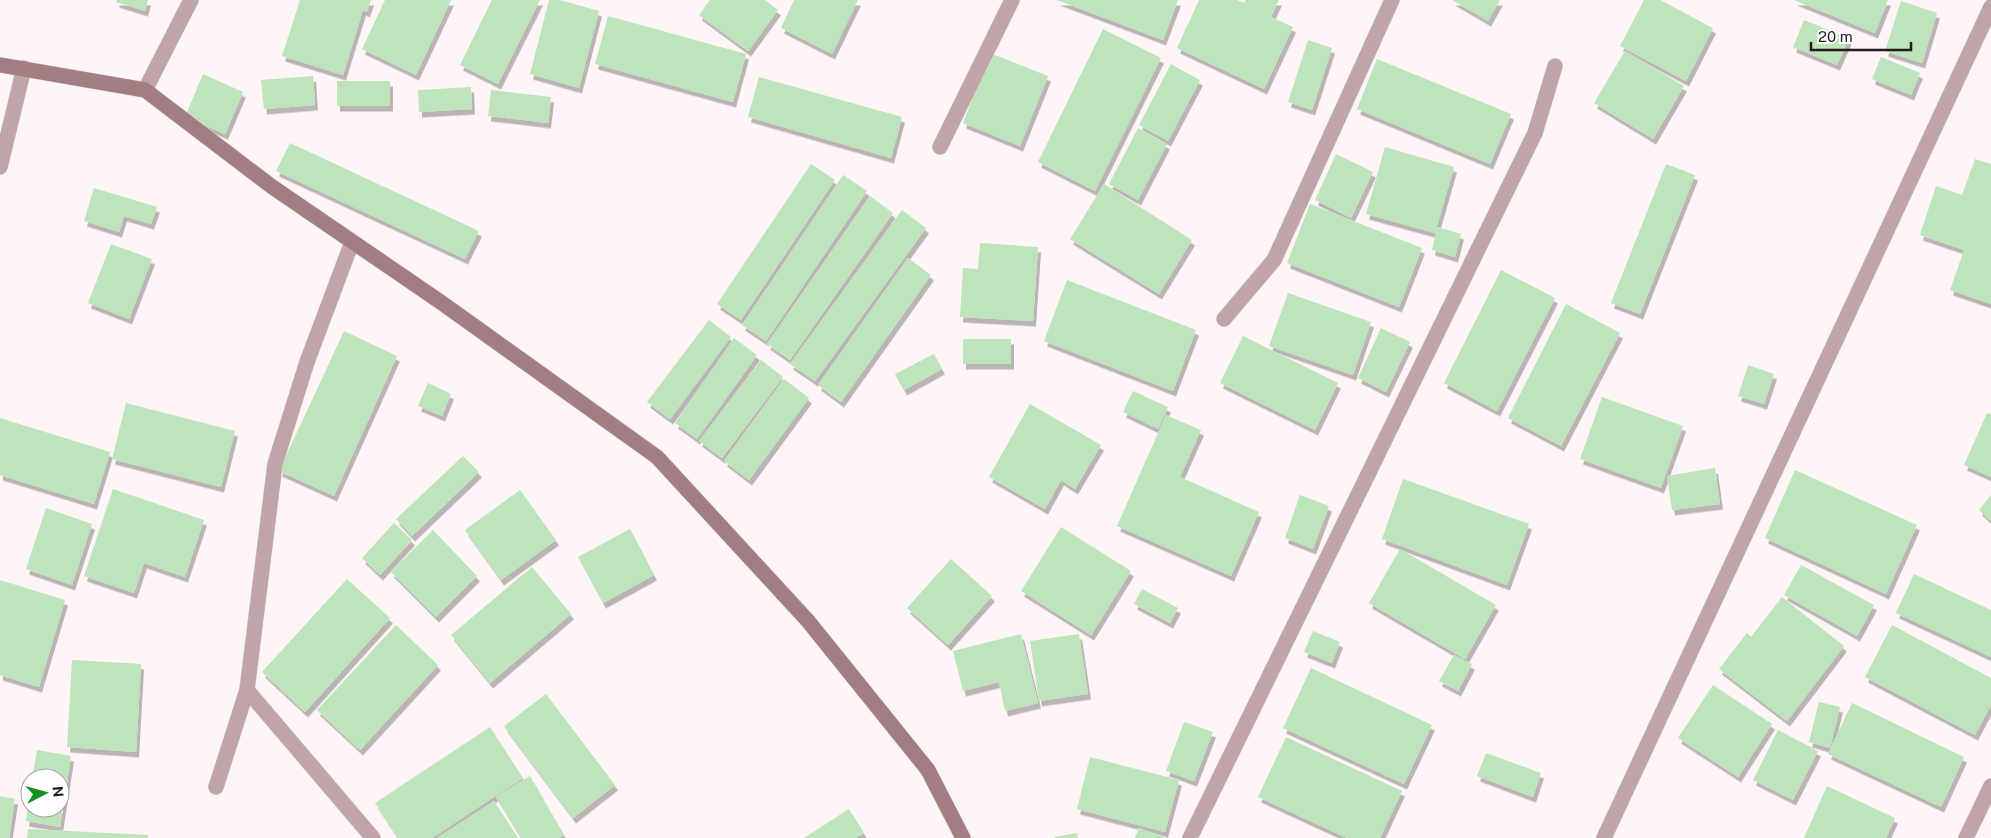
<svg xmlns="http://www.w3.org/2000/svg" width="1991" height="838" font-family="'Public Sans',sans-serif">
<style>
.building{fill:#bde4bb;filter:url(#shadow)}
.lines{fill:none;stroke-linecap:round;stroke-linejoin:round}
.street-casing{stroke:#dbd2d3;stroke-width:16}
.secondary-casing{stroke:#dbd2d3;stroke-width:16}
.street{stroke:#bfa4a8;stroke-width:15}
.secondary{stroke:#a27d82;stroke-width:15}
</style>
<defs>
<filter id="shadow"><feDropShadow dx="3" dy="5.5" stdDeviation="0" flood-color="#0004"/></filter>
</defs>
<rect width="100%" height="100%" fill="#fdf5f6"/>
<g class="building">
<path d="M117,0h31l-3,11 -29,-9z"/>
<path d="M300,0h71l-4,12 -4,-2 -20,65 -61,-19z"/>
<path d="M385,0h66l-35,75 -54,-26z"/>
<path d="M492,0h48l-42,84 -38,-19z"/>
<path d="M549,0h11l39,11 -20,77 -49,-14z"/>
<path d="M710,0h55l13,10 -30,41 -49,-36z"/>
<path d="M794,0h64l-26,54 -51,-26z"/>
<path d="M1057,0h121l-15,40z"/>
<path d="M1199,0h38l7,3 2,-3h33l-8,17 22,10 -29,62 -87,-41z"/>
<path d="M1452,0h48l-12,21z"/>
<path d="M1644,0h16l53,28 -27,53 -66,-35z"/>
<path d="M1794,0h94l-13,33z"/>
<path d="M1901,1l36,12 -15,50 -37,-12z"/>
<path d="M608,16l138,38 -13,48 -138,-38z"/>
<path d="M1804,20l45,18 -12,27 -44,-18z"/>
<path d="M1103,29l58,29 -66,133 -57,-29z"/>
<path d="M1308,40l24,8 -20,62 -24,-8z"/>
<path d="M1625,51l59,35 -31,53 -59,-36z"/>
<path d="M990,53l58,23 -28,70 -57,-23z"/>
<path d="M1881,57l39,16 -9,22 -39,-16z"/>
<path d="M1377,59l134,55 -21,50 -133,-55z"/>
<path d="M1171,64l29,16 -32,61 -29,-16z"/>
<path d="M203,74l40,18 -18,42 -40,-17z"/>
<path d="M313,76l2,29 -51,4 -3,-29z"/>
<path d="M759,77l143,40 -11,41 -143,-41z"/>
<rect x="337" y="81" width="53" height="25"/>
<path d="M471,87l1,22 -53,3 -1,-22z"/>
<path d="M491,90l60,7 -3,26 -60,-7z"/>
<path d="M1138,128l29,16 -29,56 -29,-16z"/>
<path d="M290,143l189,88 -14,28 -189,-88z"/>
<path d="M1385,147l69,20 -19,66 -69,-19z"/>
<path d="M1336,154l37,18 -22,46 -36,-18z"/>
<path d="M1975,159l16,5v140l-41,-14 14,-40 -44,-15 16,-49 26,9z"/>
<path d="M811,164l24,16 -94,140 -24,-16z"/>
<path d="M1666,164l29,11 -55,139 -29,-11z"/>
<path d="M843,175l24,16 -101,150 -24,-16z"/>
<path d="M1104,184l88,56 -33,54 -89,-55z"/>
<path d="M94,188l63,19 -6,17 -27,-8 -5,16 -35,-11z"/>
<path d="M870,196l23,17 -103,147 -23,-16z"/>
<path d="M1310,204l112,44 -23,59 -112,-44z"/>
<path d="M902,210l24,18 -111,153 -25,-17z"/>
<path d="M1437,227l24,7 -6,23 -23,-7z"/>
<path d="M980,243l58,4 -5,74 -73,-4 3,-49 15,1z"/>
<path d="M111,244l41,15 -23,60 -41,-16z"/>
<path d="M908,258l23,17 -90,127 -23,-17z"/>
<path d="M1501,270l54,28 -58,113 -53,-28z"/>
<path d="M1067,280l129,50 -23,61 -129,-50z"/>
<path d="M1288,293l83,29 -18,53 -84,-29z"/>
<path d="M1566,304l54,29 -59,113 -53,-28z"/>
<path d="M709,320l22,17 -61,82 -23,-17z"/>
<path d="M1381,328l29,14 -24,50 -28,-14z"/>
<path d="M344,331l53,25 -63,140 -55,-25z"/>
<path d="M1243,336l95,47 -23,47 -95,-47z"/>
<path d="M734,338l23,17 -60,84 -22,-16z"/>
<rect x="963" y="339" width="48" height="25"/>
<path d="M934,354l8,15 -38,21 -9,-16z"/>
<path d="M761,360l22,17 -61,81 -23,-17z"/>
<path d="M1748,365l26,9 -10,30 -26,-8z"/>
<path d="M784,379l25,19 -60,82 -25,-19z"/>
<path d="M428,383l23,11 -9,22 -24,-10z"/>
<path d="M1133,391l35,16 -10,22 -35,-17z"/>
<path d="M1602,397l81,29 -22,62 -81,-29z"/>
<path d="M126,403l109,28 -14,56 -109,-28z"/>
<path d="M1030,404l71,41 -26,44 -14,-9 -16,29 -56,-32z"/>
<path d="M1987,413l4,1v63l-27,-12z"/>
<path d="M1166,415l35,15 -21,47 79,35 -28,64 -114,-50z"/>
<path d="M0,418l110,34 -16,52 -94,-29z"/>
<path d="M463,456l16,16 -67,64 -16,-17z"/>
<path d="M1715,468l5,36 -48,6 -5,-34z"/>
<path d="M1795,470l122,55 -31,69 -121,-56z"/>
<path d="M1403,479l126,45 -22,61 -125,-46z"/>
<path d="M113,489l91,31 -19,57 -41,-14 -10,30 -50,-17z"/>
<path d="M520,490l36,50 -55,40 -36,-50z"/>
<path d="M1300,495l29,11 -16,43 -28,-11z"/>
<path d="M1991,495v26l-12,-11z"/>
<path d="M46,508l46,16 -20,61 -46,-16z"/>
<path d="M394,523l18,17 -32,35 -18,-17z"/>
<path d="M1061,527l70,44 -40,64 -70,-44z"/>
<path d="M630,529l24,46 -51,28 -25,-46z"/>
<path d="M433,530l44,46 -41,41 -45,-45z"/>
<path d="M1400,549l96,56 -31,54 -96,-56z"/>
<path d="M951,559l41,37 -44,49 -41,-37z"/>
<path d="M1801,565l73,40 -17,31 -73,-41z"/>
<path d="M532,567l39,47 -81,69 -39,-48z"/>
<path d="M1914,574l77,36v47l-95,-44z"/>
<path d="M347,579l43,39 -85,94 -43,-40z"/>
<path d="M0,580l65,20 -26,87 -39,-12z"/>
<path d="M1142,589l36,19 -8,15 -36,-19z"/>
<path d="M1782,597l62,49 -57,75 -68,-52 28,-36 4,4z"/>
<path d="M396,625l42,40 -78,85 -43,-40z"/>
<path d="M1892,625l99,53v27l-16,30 -110,-58z"/>
<path d="M1313,631l27,11 -8,21 -28,-11z"/>
<path d="M1021,634l17,69 -33,8 -6,-29 -36,9 -10,-40z"/>
<path d="M1079,634l9,60 -49,7 -9,-60z"/>
<path d="M1454,655l18,9 -14,27 -19,-10z"/>
<path d="M72,660l69,4 -5,88 -69,-5z"/>
<path d="M1311,668l121,57 -28,59 -121,-56z"/>
<path d="M1713,685l59,39 -34,53 -60,-39z"/>
<path d="M546,694l69,91 -42,33 -69,-92z"/>
<path d="M1819,702l21,5 -10,41 -21,-6z"/>
<path d="M1852,703l112,54 -23,50 -113,-53z"/>
<path d="M1184,722l29,10 -19,49 -28,-10z"/>
<path d="M490,727l33,51 -91,60h-34l-23,-35z"/>
<path d="M1778,730l40,21 -25,49 -40,-20z"/>
<path d="M1286,737l116,54 -22,47h-33l-89,-41z"/>
<path d="M37,750l34,6 -11,71 -34,-6 3,-21 1,8h30v-30h-28z"/>
<path d="M1486,753l55,20 -8,24 -56,-21z"/>
<path d="M1090,757l89,23 -14,52 -88,-23z"/>
<path d="M530,776l34,59 -5,3h-38l-25,-41z"/>
<path d="M1827,786l68,32 -9,20h-82z"/>
<path d="M0,796l15,3 -6,39h-9z"/>
<path d="M494,801l24,37h-81z"/>
<path d="M849,809l15,24 -9,5h-51z"/>
<path d="M1139,828l27,10h-31z"/>
<path d="M28,829l120,6v3h-121z"/>
<path d="M1077,833l1,5h-24v-1z"/>
</g>
<g class="lines">
<g class="street-casing">
<g id="street">
<path d="M145,90l46,-90"/>
<path d="M940,147l72,-147"/>
<path d="M0,167l24,-99"/>
<path d="M1224,319l50,-59 118,-260"/>
<path d="M247,690l126,148"/>
<path d="M216,787l31,-97 28,-226 32,-102 45,-120"/>
<path d="M1190,838l345,-705 20,-67"/>
<path d="M1604,838l387,-831"/>
<path d="M1966,838l25,-52"/>
</g>
</g>
<g class="secondary-casing">
<path id="secondary" d="M0,65l145,25 126,96 171,117 215,154 151,164 120,149 35,68"/>
</g>
<use href="#street" class="street"/>
<use href="#secondary" class="secondary"/>
</g>
<g transform="translate(45 793) rotate(84)"><circle r="24" fill="#ffffff" stroke="#a8a3a4"/>
<path d="M0-4L9 19L0 12L-9 19Z" fill="#14901e"/>
<text y="-8" font-size="14" font-weight="bold" text-anchor="middle" fill="#26191b">N</text>
</g>
<path d="M1811 42v8h100v-8" fill="none" stroke="#26191b" stroke-width="2.5"/>
<text x="1818" y="42" font-size="15" fill="#26191b" stroke="#ffffff" stroke-width="4" paint-order="stroke">20 m</text>
</svg>
